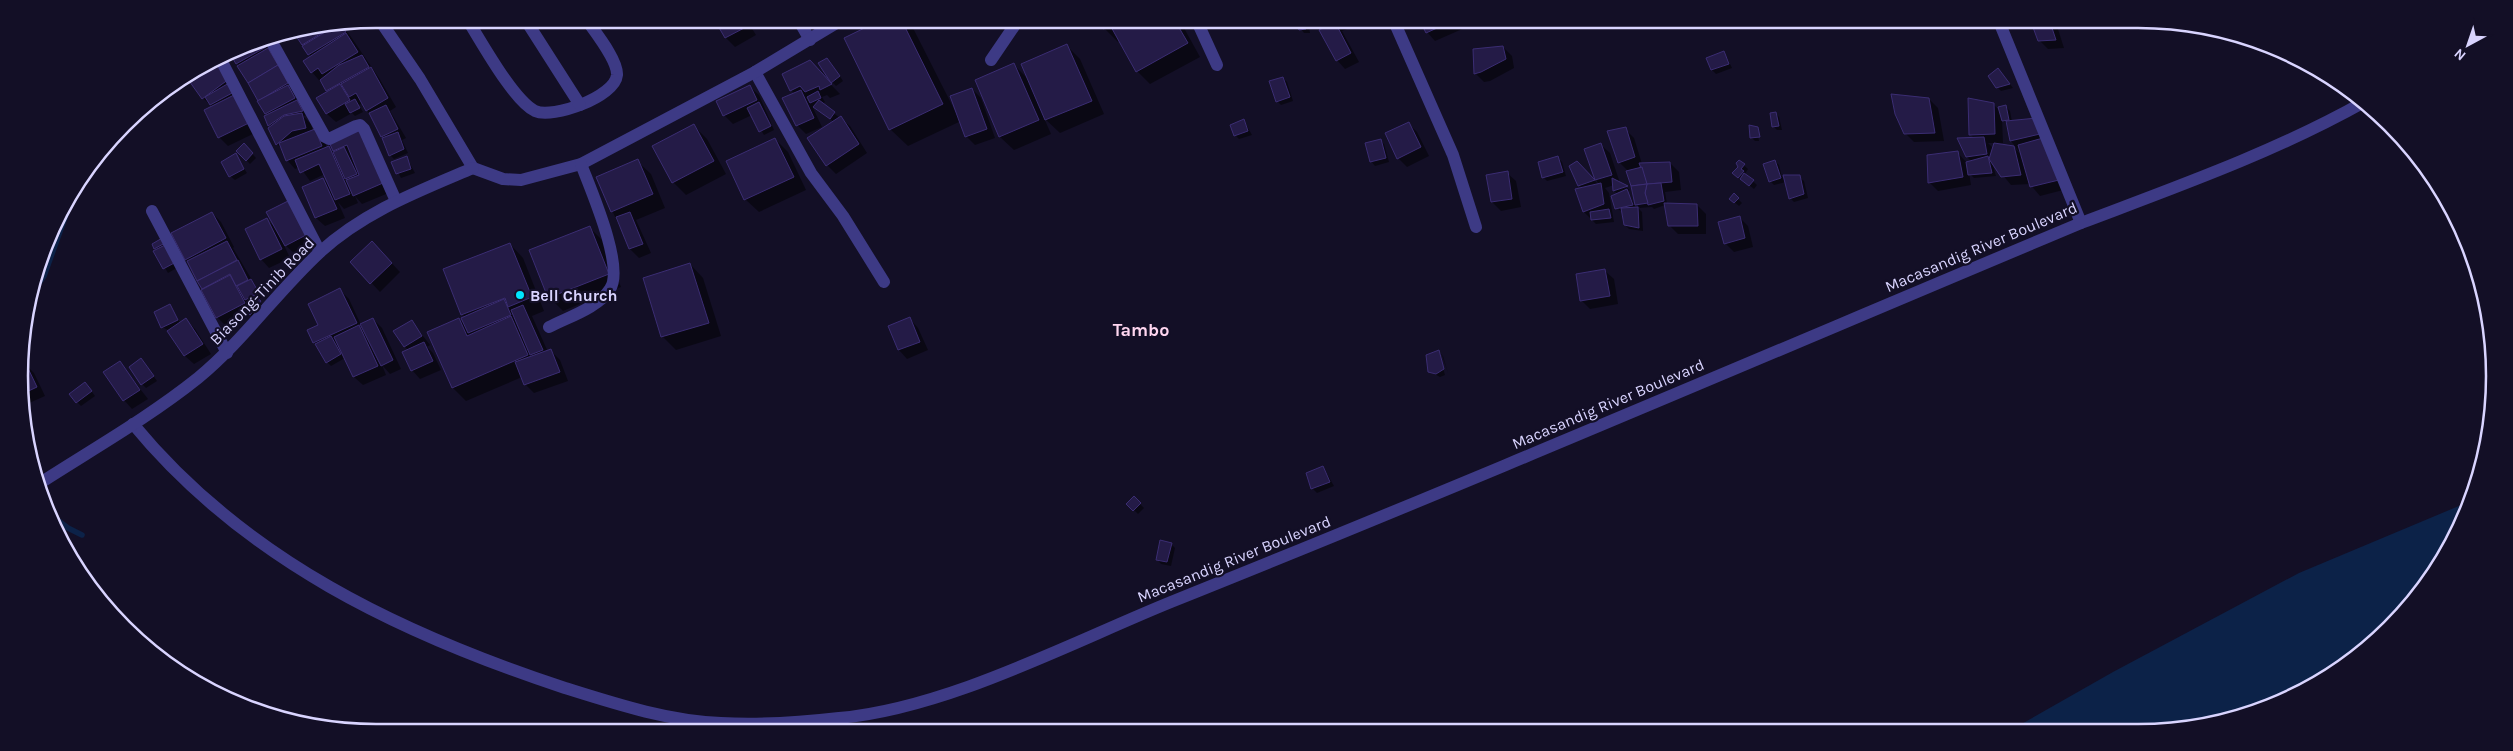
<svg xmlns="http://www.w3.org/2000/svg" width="2513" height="751" font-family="Karla,sans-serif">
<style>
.water{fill:#0c2248}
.shadow{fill:#0007;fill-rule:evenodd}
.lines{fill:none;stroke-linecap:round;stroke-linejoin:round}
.stream{stroke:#0c2248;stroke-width:5.5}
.building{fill:#241b47;stroke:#3b2d73}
.minor{stroke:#3d3a85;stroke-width:12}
.poi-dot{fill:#00e5ff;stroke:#130f26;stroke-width:2}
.labels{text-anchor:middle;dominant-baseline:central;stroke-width:4.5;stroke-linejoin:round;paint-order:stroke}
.street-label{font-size:16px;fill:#d9d4ff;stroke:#130f26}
.poi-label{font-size:16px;font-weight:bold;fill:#d9d4ff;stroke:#130f26;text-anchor:start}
.neighbourhood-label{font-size:18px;font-weight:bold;fill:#ffd6f0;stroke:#130f26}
.rim{fill:none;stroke:#d9d4ff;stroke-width:2.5}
</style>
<rect width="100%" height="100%" fill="#130f26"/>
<path class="water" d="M2466,503l-19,51 -74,90 -78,52 -111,33 -173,1 102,-58 186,-99z"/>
<g class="shadow">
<path d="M715,19h31l10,16 -21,12 -9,-9z"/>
<path d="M754,19h15l-9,5z"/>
<path d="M885,19h18l11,11 43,85 15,-26 9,9 14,40 -20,7 -9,-9 -5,-15 -53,25 -18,-17 -45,-91z"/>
<path d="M1099,19h80l21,38 -50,27 -13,-13 -17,-31 -2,2 -14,-14z"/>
<path d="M1294,19h13l3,14h-6z"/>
<path d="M1325,19h47l-30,12 17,31 -14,7 -8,-9 -6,-35z"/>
<path d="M1421,19h54l1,4 -41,18 -8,-9z"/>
<path d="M2031,19h20l5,4 8,25 -16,1 -9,-9z"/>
<path d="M332,23l4,5 4,-3 9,9 30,44 17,29 -6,4 16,27 -4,2 6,13 -14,6 -4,-4 -7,-17 -20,-35 -4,2 4,7 -8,4 -3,-3 -16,9 -9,-8 -9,-16 11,-6 -17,-20 -1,-15 -17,-28z"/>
<path d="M264,38l42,77 -3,1 8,8 2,8 11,8 3,8 8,6 -4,-11 29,-12 31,61 -29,12 -7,-8 3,7 -14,6 -6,-7 7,16 -20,8 -9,-8 7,-39 7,6 -5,-11 -15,7 -10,-14 -5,2 -8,-9 -4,-10 -6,-6 -11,-28h2l-38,-65 9,-5z"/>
<path d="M1067,46l13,13 24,55 -44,19 -16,-15 7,16 -37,16 -14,-13 -24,-56 38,-16 15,15z"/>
<path d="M1503,47l9,9 2,12 -24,13 -6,1 -9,-9z"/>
<path d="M1724,52l8,16 -16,6 -4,-4z"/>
<path d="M222,56l41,73 -35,17 -9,-9 -7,-30 -9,-9 4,-32 5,5 3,-2 -5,-5z"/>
<path d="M809,62l31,32 -10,4 -3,-3 -5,2 3,5 -3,2 28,22 17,27 -31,21 -9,-9 7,-43 -19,-15 -2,1 9,19 -16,7 -9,-9 -2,-31 -4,-4z"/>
<path d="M831,63l12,18 -7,5 -4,-4z"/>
<path d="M2002,74l11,14 -12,3 -4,-4z"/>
<path d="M1283,78l4,4 6,19 -12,4 -4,-4z"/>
<path d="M750,87l9,8 15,35 -10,5 -12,-20 -19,9 -9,-9z"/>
<path d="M1929,99l9,9 6,33 -30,1 -9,-9z"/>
<path d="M1993,104l5,5 8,-2 4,4 2,11 25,-2 30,69 -27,7 -10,-12 -19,1 -19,-23 4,14 -22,2 -5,-5 2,12 -33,6 -8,-8 27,-31 10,11 5,-1 -5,-5 8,-18 -5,-5zM2002,119l6,6 3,16 11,15 -8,-9 -17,-3 6,-1zM1988,143h7l-1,6z"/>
<path d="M1775,113l4,4 3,13h-5l-4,-4z"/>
<path d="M1244,121l8,14 -13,4 -4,-4z"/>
<path d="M1408,123l9,9 12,24 -22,11 -9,-9z"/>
<path d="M694,126l13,13 19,35 -40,21 -13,-13z"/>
<path d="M1625,129l9,9 8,26 28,-1 9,9 2,18 -16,2 2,12 30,1 9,9v20h-28l-9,-9 -4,-20 -11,4 -2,-2 -14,1 4,4 1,19 -14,-2 -4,-4 -2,-13 -7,-4 2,-14 -4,-3v-6l-9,3 4,5 5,29 -18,2 -12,-12 -7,-22 6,-1 -4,-3 -2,-24 21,22 -12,-34 15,-5 9,8 10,30 10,7 -3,1 9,17h4l-4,-5 -9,-33 -8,-8z"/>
<path d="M1757,130l2,11h-4l-4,-4z"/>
<path d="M775,139l13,13 18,38 -47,22 -14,-13z"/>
<path d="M1380,140l4,4 5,18 -14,4 -4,-5z"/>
<path d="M244,145l12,13 -6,6 -12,-13z"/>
<path d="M235,155l12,18 -12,7 -5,-4z"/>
<path d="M407,158l8,15 -14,5 -8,-15z"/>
<path d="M1558,158l4,4 4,14 -19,5 -4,-4z"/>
<path d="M637,161l14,13 14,34 -29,12 15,33 -12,5 -9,-9 -33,-71z"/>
<path d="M1739,161l9,8 -3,5 12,11 -3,4 -20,-16 5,-6z"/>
<path d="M1775,161l4,4 3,12h17l5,4 4,17 -14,4 -4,-4 -4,-16 -12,3 -4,-4z"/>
<path d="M1507,173l9,8 5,26 -20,4 -9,-9z"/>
<path d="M1734,195l8,8 -3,3 -8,-7z"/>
<path d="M289,201l27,42 -21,11 -12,-11 7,15 -21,10 -8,-9 6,-39 9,8z"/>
<path d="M212,213l9,9 13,25 -1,1 29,49 -5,3 7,6 -10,12 -5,-4 -23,12 -9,-9 -31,-58z"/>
<path d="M1739,217l9,9 5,21 -19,5 -9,-9z"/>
<path d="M590,228l13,13 18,46 -58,24 -14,-14z"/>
<path d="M164,239l18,26 -14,8 -13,-22z"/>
<path d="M510,244l13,14 21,53 -12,5 16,36 3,-1 9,9 8,21 -34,12 -9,-9 -3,-7 -56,24 -13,-13 6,-69 8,8 -2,-10 -3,-3z"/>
<path d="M381,252l19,20 -20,20 -28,-30z"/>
<path d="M690,264l13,14 18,58 -45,14 -14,-14z"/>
<path d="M1605,271l9,8 4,25 -28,5 -9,-9z"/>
<path d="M340,290l9,9 12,26 12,-6 9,9 19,41 -11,5 -8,-9 4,10 -23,10 -9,-8 -9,-19 -14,8 -4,-4 -13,-20 6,-17z"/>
<path d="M170,306l10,17 6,-3 9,9 16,25 -17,10 -9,-8 -17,-26 -6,-3z"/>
<path d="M910,319l8,9 10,22 -21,9 -8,-9 -10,-23z"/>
<path d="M412,322l18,23 -3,2 6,6 8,17 -21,9 -8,-9 -3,-19 -5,-5z"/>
<path d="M1439,352l4,4 5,17 -6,-18h-3l6,20 -5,2 -11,-6z"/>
<path d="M120,363l28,36 -16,10 -8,-9z"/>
<path d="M25,364l9,9 11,23 -18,8 -7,-8 1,-30z"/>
<path d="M145,364l12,17 -11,7 -4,-4z"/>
<path d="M89,388l6,8 -14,10 -4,-4z"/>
<path d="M1323,467l11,19 -17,7 -4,-4 -5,-16z"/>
<path d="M1134,498l10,10 -6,6 -10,-10z"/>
<path d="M1171,544l4,4 -4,18 -10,-2 -4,-5z"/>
</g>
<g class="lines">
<g class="stream">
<path d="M33,291l11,-15 27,-75 33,-55"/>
<path d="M47,512l21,16 14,7"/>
</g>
</g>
<g class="building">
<path d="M714,19h30l4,7 -23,12z"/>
<path d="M883,19h18l42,85 -54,26 -45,-92z"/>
<path d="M1098,19h76l14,24 -52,29 -26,-47 -7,4z"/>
<path d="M1293,19h11l2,10 -7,1z"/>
<path d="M1419,19h38l-31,14z"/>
<path d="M2030,19h19l7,21 -18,1z"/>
<path d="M1335,22l16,31 -15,8 -17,-31z"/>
<path d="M331,23l2,3 -31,19 -8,-12 12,-7z"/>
<path d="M340,23l6,9 -38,23 -6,-9z"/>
<path d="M346,33l12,19 -36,22 -4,-6 -7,5 -8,-12z"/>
<path d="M262,39l4,8 -30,17 -7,-12 10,-6z"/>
<path d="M1067,44l25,57 -47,19 -24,-56z"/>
<path d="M1503,46l3,13 -25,13 -7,2 -1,-25z"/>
<path d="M268,48l10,17 -30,18 -11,-17z"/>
<path d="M1724,51l5,13 -18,6 -5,-12z"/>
<path d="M362,55l7,12 -43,24 -6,-11 19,-15z"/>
<path d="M827,58l13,18 -9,7 -13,-20z"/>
<path d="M810,60l22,24 -12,6 -1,-4 -14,6 -5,-6 -10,5 -8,-17z"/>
<path d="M1014,63l25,57 -40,17 -24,-57z"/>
<path d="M208,65l3,5 8,-5 10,14 -27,20 -15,-21z"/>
<path d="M278,65l10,18 -30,18 -10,-18z"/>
<path d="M371,67l17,31 -22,13 -10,-18 -7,4 -8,-13z"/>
<path d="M1998,68l12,16 -14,4 -8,-12z"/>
<path d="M1283,77l7,20 -14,5 -7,-21z"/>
<path d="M229,83l5,9 -24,13 -5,-8z"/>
<path d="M340,84l10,16 -24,14 -10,-16z"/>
<path d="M288,85l7,13 -30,16 -8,-13z"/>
<path d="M750,85l7,15 -34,16 -7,-15z"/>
<path d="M972,88l15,41 -22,8 -15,-41z"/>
<path d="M801,90l13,28 -18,8 -14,-28z"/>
<path d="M818,91l3,7 -11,5 -3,-6z"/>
<path d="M240,92l15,28 -37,18 -14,-28z"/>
<path d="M1891,94l38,4 6,35 -31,1 -9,-20z"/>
<path d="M1968,98l26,5 1,31 -26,1z"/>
<path d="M355,99l5,9 -10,5 -5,-9z"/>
<path d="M297,100l6,11 -19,4 -16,11 -4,-10z"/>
<path d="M819,100l16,12 -5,7 -17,-12z"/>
<path d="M759,102l12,24 -12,6 -12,-24z"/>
<path d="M386,105l12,24 -17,8 -12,-24z"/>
<path d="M2006,105l3,15 -7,1 -4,-14z"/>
<path d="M1776,112l3,14 -7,1 -2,-14z"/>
<path d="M302,113l4,15 -14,3 -16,14 -8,-17 16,-12z"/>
<path d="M841,116l18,28 -33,22 -19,-28z"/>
<path d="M2037,118l3,16 -30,7 -4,-20z"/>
<path d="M1244,119l4,12 -14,5 -4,-11z"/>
<path d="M1409,122l12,25 -24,12 -12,-26z"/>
<path d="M694,124l20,37 -42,22 -20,-37z"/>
<path d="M1749,125l9,2 2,10 -10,1z"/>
<path d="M1626,127l9,30 -17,6 -11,-32z"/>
<path d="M315,129l7,17 -36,15 -7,-18z"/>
<path d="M361,129l22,54 -30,13 -7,-16 13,-5 -12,-30 -14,6 -4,-9z"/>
<path d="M398,132l6,17 -15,7 -7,-18z"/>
<path d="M1984,137l3,17 -21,3 -9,-19z"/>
<path d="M775,138l19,39 -50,23 -18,-39z"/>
<path d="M2043,138l16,42 -29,7 -12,-42z"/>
<path d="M1381,139l5,19 -16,4 -5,-19z"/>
<path d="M244,143l9,10 -7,8 -10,-10z"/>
<path d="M1601,143l11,32 -17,5 -11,-31z"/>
<path d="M1994,143l20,3 7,29 -20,2 -12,-18z"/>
<path d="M329,146l21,48 -15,6 -16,-36 -19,9 -5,-13z"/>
<path d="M344,147l13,27 -12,5 -12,-27z"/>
<path d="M1958,151l5,26 -35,6 -1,-28z"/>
<path d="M236,153l8,16 -15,8 -8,-15z"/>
<path d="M407,156l4,13 -15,5 -5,-12z"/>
<path d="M1558,156l5,16 -21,6 -4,-16z"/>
<path d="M1988,156l4,17 -24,2 -2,-13z"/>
<path d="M638,159l15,35 -42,18 -15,-35z"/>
<path d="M1739,160l6,4 -4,5 3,2 -6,7 -6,-5 6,-6 -2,-4z"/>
<path d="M1775,160l6,18 -12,4 -6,-18z"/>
<path d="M1577,161l18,19 -17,6 -9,-20z"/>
<path d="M1670,162l2,20 -25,2 -8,-21z"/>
<path d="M1642,167l5,17 -16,2 -5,-15z"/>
<path d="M1508,171l4,28 -21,3 -5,-27z"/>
<path d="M1744,173l10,7 -5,6 -9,-7z"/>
<path d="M1783,175h17l4,19 -15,5z"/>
<path d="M323,178l14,31 -22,9 -13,-31z"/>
<path d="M1612,178l16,8 -15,5z"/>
<path d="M1601,183l3,21 -21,8 -8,-23z"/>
<path d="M1661,183l3,18 -16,4 -3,-12 2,-9z"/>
<path d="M1647,184l-2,9 3,10 -13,2 -4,-19z"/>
<path d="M1627,189l6,16 -18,4 -4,-13z"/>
<path d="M1734,193l5,5 -5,5 -5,-4z"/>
<path d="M290,200l18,34 -23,12 -19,-34z"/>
<path d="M1664,203l33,1 1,22h-30z"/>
<path d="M1638,207l1,21 -15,-3 -3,-17z"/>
<path d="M1609,209l2,9 -20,2 -1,-8z"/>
<path d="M212,212l14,26 -41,22 -14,-27z"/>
<path d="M630,212l13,32 -14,5 -13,-32z"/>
<path d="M1740,216l5,22 -21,6 -6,-22z"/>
<path d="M267,218l15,31 -22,11 -15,-31z"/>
<path d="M590,226l19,48 -61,24 -19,-48z"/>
<path d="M164,237l3,5 -13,7 -2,-5z"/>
<path d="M227,241l10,19 -40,21 -10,-20z"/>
<path d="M372,241l20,22 -22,21 -20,-22z"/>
<path d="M169,243l9,18 -15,8 -10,-18z"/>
<path d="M510,243l22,54 -24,10 -3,-9 -44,17 -18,-46z"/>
<path d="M238,260l10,20 -12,6 -6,-12 -28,15 -5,-8z"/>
<path d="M690,263l19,60 -48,14 -18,-59z"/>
<path d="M1605,269l5,27 -30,5 -4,-27z"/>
<path d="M230,275l15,28 -29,15 -15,-28z"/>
<path d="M251,279l8,14 -14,7 -8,-14z"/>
<path d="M340,288l17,35 -44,20 -6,-13 11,-5 -10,-21z"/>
<path d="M255,296l6,5 -11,14 -6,-5z"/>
<path d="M504,299l7,16 -43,18 -7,-15z"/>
<path d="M170,304l8,16 -17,8 -7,-16z"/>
<path d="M523,305l20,45 -13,5 -19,-45z"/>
<path d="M511,316l17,39 -76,33 -25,-56 32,-14 8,18z"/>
<path d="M910,317l10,25 -22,8 -10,-24z"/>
<path d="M186,318l17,26 -19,12 -17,-25z"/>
<path d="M373,318l20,42 -12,6 -21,-42z"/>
<path d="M412,320l10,16 -18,11 -11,-16z"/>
<path d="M359,325l19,41 -25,11 -19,-40z"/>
<path d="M331,336l10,18 -15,9 -11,-19z"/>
<path d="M424,342l9,19 -22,10 -9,-19z"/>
<path d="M551,349l9,23 -36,13 -9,-23z"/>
<path d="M1439,350l5,19 -8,5 -8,-2 -2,-17z"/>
<path d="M141,358l13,18 -13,9 -12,-18z"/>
<path d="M120,361l20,29 -17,11 -20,-29z"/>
<path d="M25,362l12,25 -17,8 1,-31z"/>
<path d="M85,382l7,9 -16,12 -7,-9z"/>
<path d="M1323,466l7,16 -19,7 -5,-16z"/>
<path d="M1134,496l7,7 -8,8 -7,-7z"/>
<path d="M1160,540l12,3 -5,19 -11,-2z"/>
</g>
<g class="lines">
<g class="minor">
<path d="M379,19l41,60 53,89"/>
<path d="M467,19c14,22 46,81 68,92 18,8 80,-14 82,-36 1,-15 -22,-43 -31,-56"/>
<path d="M525,19l55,86"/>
<path d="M798,19l12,21"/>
<path d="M1196,19l21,46"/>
<path d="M1393,19l60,136 23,72"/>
<path d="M1998,19l83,204"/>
<path d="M269,37l56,100 4,2 27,-13 4,-1 4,4 32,72"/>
<path d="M220,58l100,194"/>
<path d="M991,60l28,-41"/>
<path d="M755,72l56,101 32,43 41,66"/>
<path d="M473,168l30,11 18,1 60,-16 174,-92 88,-53"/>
<path d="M152,211l75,142"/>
<path d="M549,327c19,-10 49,-19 61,-38 15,-22 -20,-101 -29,-125"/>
<path d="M133,424c112,136 268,210 432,264 51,16 103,33 156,35 36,2 83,-1 118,-5 109,-10 231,-75 332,-116 305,-122 607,-252 910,-379 95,-36 194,-71 283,-121"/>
<path d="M37,485c54,-35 111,-67 161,-107 45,-37 78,-85 121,-125 44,-41 100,-62 154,-85"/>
</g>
</g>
<circle class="poi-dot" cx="520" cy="295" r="5"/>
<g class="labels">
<g class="street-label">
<text transform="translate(1981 247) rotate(-23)">Macasandig River Boulevard</text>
<text transform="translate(262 291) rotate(-46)">Biasong-Tinib Road</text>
<text transform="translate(1608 404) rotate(-23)">Macasandig River Boulevard</text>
<text transform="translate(1234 559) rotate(-22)">Macasandig River Boulevard</text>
</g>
<g class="poi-label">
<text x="530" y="295">Bell Church</text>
</g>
<g class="neighbourhood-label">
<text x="1141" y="330">Tambo</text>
</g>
</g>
<path d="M0 0H2513V751H0ZM376 28H2138A348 348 0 0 1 2486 376V376A348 348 0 0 1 2138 724H376A348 348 0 0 1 28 376V376A348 348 0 0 1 376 28Z" fill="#130f26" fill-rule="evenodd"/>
<path class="rim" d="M376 28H2138A348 348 0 0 1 2486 376V376A348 348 0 0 1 2138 724H376A348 348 0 0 1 28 376V376A348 348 0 0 1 376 28Z"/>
<g transform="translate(2468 45) rotate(220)" stroke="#130f26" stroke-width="4" paint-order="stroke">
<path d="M0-4L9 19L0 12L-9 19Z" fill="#d9d4ff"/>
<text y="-8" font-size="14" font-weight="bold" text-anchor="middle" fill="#d9d4ff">N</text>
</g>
</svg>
